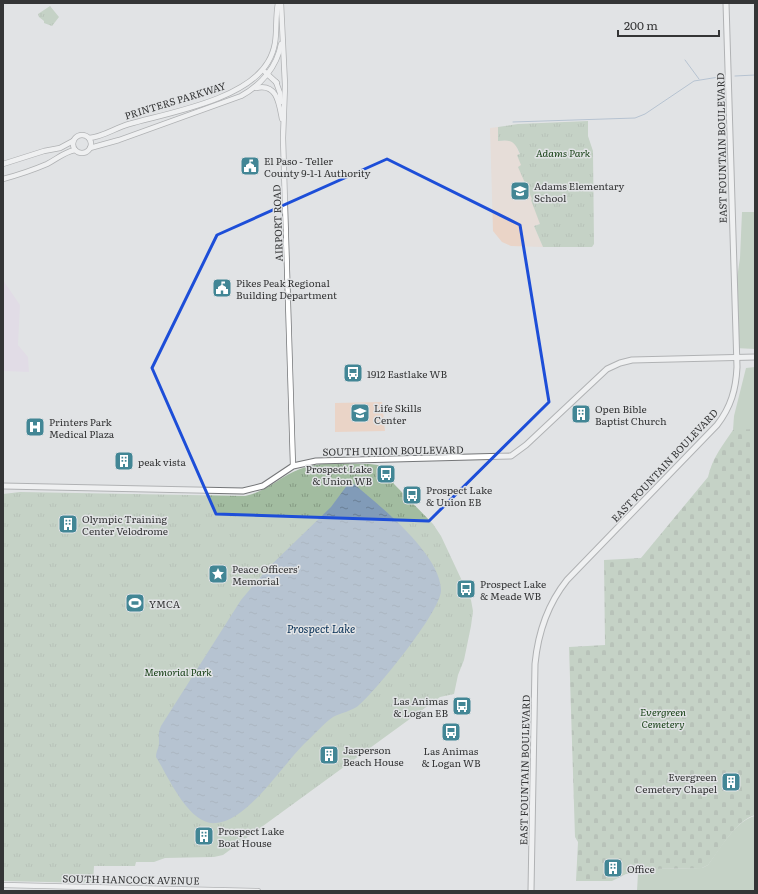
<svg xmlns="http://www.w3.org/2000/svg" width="758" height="894" font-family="Literata,serif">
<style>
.commercial{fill:#e1d3e6}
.education{fill:#ead4c7}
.grass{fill:#a2bca0}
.cemetery{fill:url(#cemetery-stones)}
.park{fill:url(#park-tufts)}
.water{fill:url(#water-ripples)}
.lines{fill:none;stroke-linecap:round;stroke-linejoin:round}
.stream{stroke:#819bb8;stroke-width:1}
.secondary-casing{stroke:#747678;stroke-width:6}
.primary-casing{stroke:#747678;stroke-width:7}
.secondary{stroke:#fff;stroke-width:4.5}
.primary{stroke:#fff;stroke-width:5}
.marked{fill:none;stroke:#1d4ed8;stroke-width:3;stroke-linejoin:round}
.labels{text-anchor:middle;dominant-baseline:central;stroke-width:3;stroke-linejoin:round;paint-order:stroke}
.street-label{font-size:10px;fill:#343536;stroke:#e1e3e5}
.park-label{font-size:10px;font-style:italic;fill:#174016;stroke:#e1e3e5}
.poi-label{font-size:10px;fill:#343536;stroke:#e1e3e5;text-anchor:start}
.water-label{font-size:11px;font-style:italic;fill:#022b52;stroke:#e1e3e5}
</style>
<defs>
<pattern id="cemetery-stones" width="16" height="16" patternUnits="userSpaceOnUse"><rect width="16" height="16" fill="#a2bca0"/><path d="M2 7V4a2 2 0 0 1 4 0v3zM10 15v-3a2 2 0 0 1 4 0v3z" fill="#859a83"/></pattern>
<pattern id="park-tufts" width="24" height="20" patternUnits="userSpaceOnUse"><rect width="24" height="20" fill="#a2bca0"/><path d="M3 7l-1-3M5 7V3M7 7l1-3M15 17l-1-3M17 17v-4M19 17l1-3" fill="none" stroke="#859a83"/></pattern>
<pattern id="water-ripples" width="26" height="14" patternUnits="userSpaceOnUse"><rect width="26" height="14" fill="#819bb8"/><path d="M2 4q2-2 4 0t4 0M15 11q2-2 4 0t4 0" fill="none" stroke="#6a7f96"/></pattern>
</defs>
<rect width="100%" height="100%" fill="#e1e3e5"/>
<path class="commercial" d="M3,280l17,25 -2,40 10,12 1,15 -26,-1z"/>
<g class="education">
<path d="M498,127v14l10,-1 7,3 5,12 40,62 -26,9 9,21 -32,-1 -9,-4 -9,-11 -3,-103z"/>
<path d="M382,402l3,29 -50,1v-29z"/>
</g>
<g class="grass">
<path d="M742,212h13v137l-20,-1 -1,-50 6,-40z"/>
<path d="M755,367v63h-22l1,-14 12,-48z"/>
<path d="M755,816v75h-118l1,-18 15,-4 49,-1 6,-3c11,-15 28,-45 47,-49z"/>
</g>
<path class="cemetery" d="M755,429v386c-19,5 -35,35 -47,50l-6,3 -49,1 -2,4 -25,1 -14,7h-36l2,-39 -3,-5 -6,-190 36,-2 -1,-85 37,-2 67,-81c4,-19 15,-32 25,-47z"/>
<g class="park">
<path d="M50,6l9,11 -7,9 -8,-3v-2l-5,-4 -1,-3z"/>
<path d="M588,121v15l5,15 1,93 -2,3h-49l-9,-21 6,-2 -9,-24 1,-1 -14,-32 3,-2 -4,-10 3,-1c-5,-12 -8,-15 -22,-13v-14l20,-3z"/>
<path d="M370,464l15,2 9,18 39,40 8,12 30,64 2,11 -2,15 -7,34 -6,15 -4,19 -14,3 -217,158 -9,2 -49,1 -11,4h-18l-1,4h-41l-1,17 -90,-2v-387l17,-2 225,4c23,-5 34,-19 55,-27 21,-8 48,-5 70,-5z"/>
</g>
<path class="water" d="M348,484h6c26,22 85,69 87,105 2,20 -66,103 -83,117 -7,5 -17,7 -25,11 -10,7 -20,19 -29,27 -22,22 -57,77 -88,79 -27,3 -48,-47 -60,-66 0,-6 3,-9 3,-14 0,-7 -1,-10 2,-17l80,-126 28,-33 62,-60z"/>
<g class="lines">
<g class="stream">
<path d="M685,60l14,19"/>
<path d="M735,76l20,-1"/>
<path d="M513,122l122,-4 10,-4 49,-33 25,-4"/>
</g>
<g class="secondary-casing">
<g id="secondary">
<path d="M281,3l4,82 -2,53 10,328"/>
<path d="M265,72l12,11"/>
<path d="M276,82l4,11 1,9"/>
<path d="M256,88c21,-5 23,15 26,31"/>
<circle cx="82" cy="144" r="9"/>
<path d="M89,138c14,-1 26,-10 40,-14 39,-11 117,-24 139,-62 12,-20 6,-37 10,-59"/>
<path d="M90,148l29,-8 122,-44c20,-11 36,-29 40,-52"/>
<path d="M3,164l41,-13 16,-3 13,-7"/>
<path d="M3,179c15,-4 30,-9 44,-15 10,-5 17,-12 28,-14"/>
<path d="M3,885l255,6"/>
</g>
</g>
<g class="primary-casing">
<g id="primary">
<path d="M3,486l240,5 20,-5 30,-20 23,-5 195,-5 15,-11 81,-76 13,-6 12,-3 123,-3"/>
<path d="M531,891l4,-227c3,-31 12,-59 32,-84l150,-155c14,-18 19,-36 20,-58l-11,-364"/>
</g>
</g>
<use href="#secondary" class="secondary"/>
<use href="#primary" class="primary"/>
</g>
<path d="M0 0H758V894H0ZM387,159l133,66 29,177 -120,119 -213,-7 -64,-146 65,-133z" fill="#e1e3e5" fill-opacity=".55" fill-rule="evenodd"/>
<path class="marked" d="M387,159l133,66 29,177 -120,119 -213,-7 -64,-146 65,-133z"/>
<defs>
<g id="civic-square" transform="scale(1)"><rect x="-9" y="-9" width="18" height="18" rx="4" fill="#428695" stroke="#e1e3e5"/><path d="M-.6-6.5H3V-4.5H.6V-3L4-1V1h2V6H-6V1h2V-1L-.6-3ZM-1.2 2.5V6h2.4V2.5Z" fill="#fff"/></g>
<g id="school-square" transform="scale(1)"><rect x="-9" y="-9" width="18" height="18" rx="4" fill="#428695" stroke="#e1e3e5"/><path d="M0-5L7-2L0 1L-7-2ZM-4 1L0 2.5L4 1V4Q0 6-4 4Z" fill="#fff"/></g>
<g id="bus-square" transform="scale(1)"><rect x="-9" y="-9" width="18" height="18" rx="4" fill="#428695" stroke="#e1e3e5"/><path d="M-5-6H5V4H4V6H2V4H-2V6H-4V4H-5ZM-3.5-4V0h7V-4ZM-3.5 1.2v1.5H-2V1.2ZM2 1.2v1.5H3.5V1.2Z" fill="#fff"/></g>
<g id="building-square" transform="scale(1)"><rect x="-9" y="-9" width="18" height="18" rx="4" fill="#428695" stroke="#e1e3e5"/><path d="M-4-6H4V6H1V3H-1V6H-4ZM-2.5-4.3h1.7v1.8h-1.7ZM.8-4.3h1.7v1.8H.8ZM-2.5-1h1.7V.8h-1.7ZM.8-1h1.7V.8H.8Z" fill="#fff"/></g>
<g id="hospital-square" transform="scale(1)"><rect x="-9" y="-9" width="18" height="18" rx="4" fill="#428695" stroke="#e1e3e5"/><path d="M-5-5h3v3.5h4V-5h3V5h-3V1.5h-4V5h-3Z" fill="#fff"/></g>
<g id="sight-square" transform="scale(1)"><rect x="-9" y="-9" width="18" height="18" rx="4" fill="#428695" stroke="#e1e3e5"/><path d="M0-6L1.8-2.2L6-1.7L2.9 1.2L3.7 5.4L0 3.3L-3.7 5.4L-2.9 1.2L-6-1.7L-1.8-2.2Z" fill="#fff"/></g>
<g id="stadium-square" transform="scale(1)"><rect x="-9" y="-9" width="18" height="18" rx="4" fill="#428695" stroke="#e1e3e5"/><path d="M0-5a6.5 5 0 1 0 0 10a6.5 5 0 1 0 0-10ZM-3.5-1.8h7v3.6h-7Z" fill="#fff"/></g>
</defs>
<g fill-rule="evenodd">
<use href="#civic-square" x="250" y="166"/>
<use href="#school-square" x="520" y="191"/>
<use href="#civic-square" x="222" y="288"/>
<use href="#bus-square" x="353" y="373"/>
<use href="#school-square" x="360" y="413"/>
<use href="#building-square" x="581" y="414"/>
<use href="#hospital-square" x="35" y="427"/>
<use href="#building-square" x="124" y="461"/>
<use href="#bus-square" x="386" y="474"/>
<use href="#bus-square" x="412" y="495"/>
<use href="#building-square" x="68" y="524"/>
<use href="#sight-square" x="218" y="574"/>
<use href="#bus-square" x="466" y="589"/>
<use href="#stadium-square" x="135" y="603"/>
<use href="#bus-square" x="462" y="706"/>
<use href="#bus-square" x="451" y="732"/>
<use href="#building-square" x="329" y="755"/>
<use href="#building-square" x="731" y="782"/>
<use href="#building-square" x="204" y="836"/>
<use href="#building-square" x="613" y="868"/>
</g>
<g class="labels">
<g class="street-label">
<text transform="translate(175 100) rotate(-17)">PRINTERS PARKWAY</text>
<text transform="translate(721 148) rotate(-91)">EAST FOUNTAIN BOULEVARD</text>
<text transform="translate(277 223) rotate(-92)">AIRPORT ROAD</text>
<text transform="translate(393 450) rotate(-1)">SOUTH UNION BOULEVARD</text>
<text transform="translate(664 465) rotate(-47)">EAST FOUNTAIN BOULEVARD</text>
<text transform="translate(524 770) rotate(-89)">EAST FOUNTAIN BOULEVARD</text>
<text transform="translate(131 879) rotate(1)">SOUTH HANCOCK AVENUE</text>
</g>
<g class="park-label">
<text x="563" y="152">Adams Park</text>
<text x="178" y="671">Memorial Park</text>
<text x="663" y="711">Evergreen<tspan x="663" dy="12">Cemetery</tspan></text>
</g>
<g class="poi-label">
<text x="264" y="160">El Paso - Teller<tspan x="264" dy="12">County 9-1-1 Authority</tspan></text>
<text x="534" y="185">Adams Elementary<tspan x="534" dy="12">School</tspan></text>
<text x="236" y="282">Pikes Peak Regional<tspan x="236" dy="12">Building Department</tspan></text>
<text x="367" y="373">1912 Eastlake WB</text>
<text x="374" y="407">Life Skills<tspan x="374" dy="12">Center</tspan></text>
<text x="595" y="408">Open Bible<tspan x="595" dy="12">Baptist Church</tspan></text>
<text x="49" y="421">Printers Park<tspan x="49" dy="12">Medical Plaza</tspan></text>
<text x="138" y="461">peak vista</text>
<text x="372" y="468" text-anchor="end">Prospect Lake<tspan x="372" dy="12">&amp; Union WB</tspan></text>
<text x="426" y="489">Prospect Lake<tspan x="426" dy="12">&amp; Union EB</tspan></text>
<text x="82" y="518">Olympic Training<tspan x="82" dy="12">Center Velodrome</tspan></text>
<text x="232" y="568">Peace Officers'<tspan x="232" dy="12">Memorial</tspan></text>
<text x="480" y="583">Prospect Lake<tspan x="480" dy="12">&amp; Meade WB</tspan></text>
<text x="149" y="603">YMCA</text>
<text x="448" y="700" text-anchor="end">Las Animas<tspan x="448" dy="12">&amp; Logan EB</tspan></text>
<text x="343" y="749">Jasperson<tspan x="343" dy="12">Beach House</tspan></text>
<text x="451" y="750" text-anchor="middle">Las Animas<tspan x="451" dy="12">&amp; Logan WB</tspan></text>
<text x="717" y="776" text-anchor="end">Evergreen<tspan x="717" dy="12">Cemetery Chapel</tspan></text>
<text x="218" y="830">Prospect Lake<tspan x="218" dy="12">Boat House</tspan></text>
<text x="627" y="868">Office</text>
</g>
<g class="water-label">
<text x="321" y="628">Prospect Lake</text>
</g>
</g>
<rect width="758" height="894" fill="none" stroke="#343536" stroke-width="8"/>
<path d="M618 30v6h101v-6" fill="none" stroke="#343536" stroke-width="2"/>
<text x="624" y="30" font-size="12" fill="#343536" stroke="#e1e3e5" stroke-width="3" paint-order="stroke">200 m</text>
</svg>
